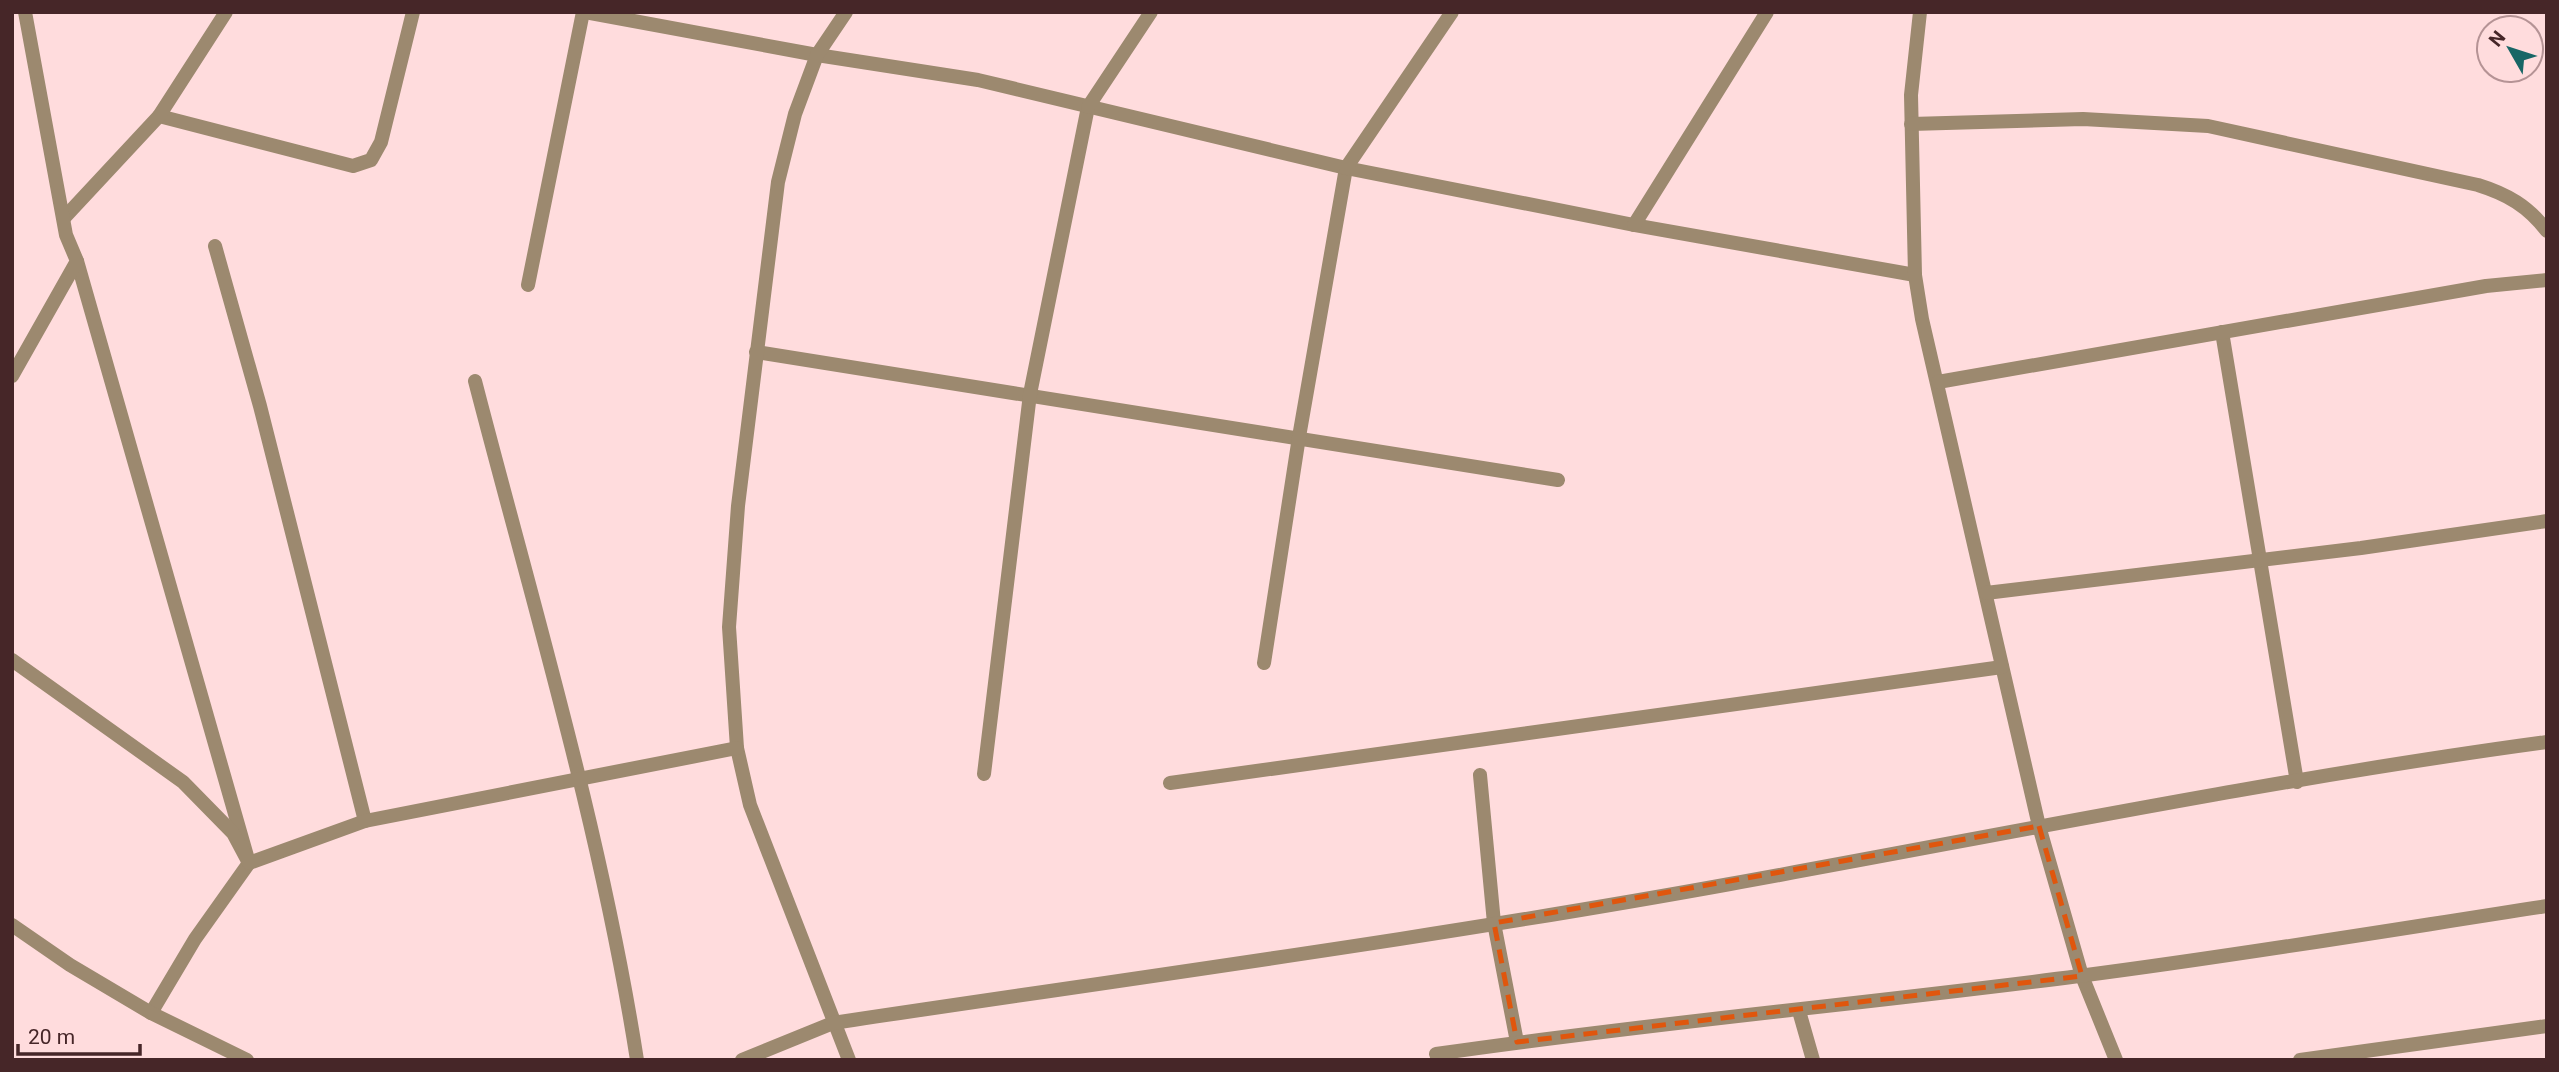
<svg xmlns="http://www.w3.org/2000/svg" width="2559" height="1072" font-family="Roboto,sans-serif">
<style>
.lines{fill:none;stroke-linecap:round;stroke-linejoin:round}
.service{stroke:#9c896f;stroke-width:14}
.minor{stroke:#9c896f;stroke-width:14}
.marked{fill:none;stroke:#e0560d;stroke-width:5;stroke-dasharray:14 9;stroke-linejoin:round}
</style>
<rect width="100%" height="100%" fill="#ffdcdd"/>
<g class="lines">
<g class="service">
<path d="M756,352l802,128"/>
<path d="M1264,663l35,-226 47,-269"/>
<path d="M984,774l46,-380 58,-287"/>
</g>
<g class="minor">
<path d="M585,12l232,43 161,25 368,88 288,57 281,50"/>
<path d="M846,12l-29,43 -22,59 -17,68 -40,324 -9,121 8,121 13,57 99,255"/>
<path d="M1920,12l-9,83 4,180 7,44 117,507 43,150 34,84"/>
<path d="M1088,107l63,-95"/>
<path d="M159,116l194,50 18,-6 10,-18 32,-130"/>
<path d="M1911,124l172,-5 125,7 270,59c29,9 50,21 69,46"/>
<path d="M1346,168l106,-156"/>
<path d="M64,218l95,-102 67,-104"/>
<path d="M1634,225l133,-213"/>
<path d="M215,246l45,160 105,415"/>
<path d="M77,261l172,602 -54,76 -44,74"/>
<path d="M528,285l55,-273"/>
<path d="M2222,332l75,450"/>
<path d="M12,376l65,-115 -11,-26 -41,-223"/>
<path d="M475,381c58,224 126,449 162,679"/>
<path d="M1938,382l548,-96 61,-6"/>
<path d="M1986,593l375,-45 186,-27"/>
<path d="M12,660l171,122 50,51 16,30 116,-42 372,-73"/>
<path d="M1480,775l14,148 23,119"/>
<path d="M1170,783l832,-116"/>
<path d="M12,925l58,40 81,48 96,47"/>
<path d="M1799,1011l14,49"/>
<path d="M1436,1054c213,-31 428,-50 643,-78 156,-20 312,-46 468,-70"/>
<path d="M742,1060l91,-37c299,-45 599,-85 897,-139 272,-49 543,-105 817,-142"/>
<path d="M2300,1060l247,-34"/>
</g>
</g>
<path class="marked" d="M2039,826l43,150 -565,66 -23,-119z"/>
<rect width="2559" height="1072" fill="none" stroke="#462628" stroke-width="28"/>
<g transform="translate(2510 49) rotate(309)"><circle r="33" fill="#ffdcdd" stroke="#b59395" stroke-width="2"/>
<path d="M0-5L12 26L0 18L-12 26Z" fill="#186666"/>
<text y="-10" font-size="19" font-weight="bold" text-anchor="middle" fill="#462628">N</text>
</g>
<path d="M18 1044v10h122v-10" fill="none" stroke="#462628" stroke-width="3.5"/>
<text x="28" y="1044" font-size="21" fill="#462628" stroke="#ffdcdd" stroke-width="5" paint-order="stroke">20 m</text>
</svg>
